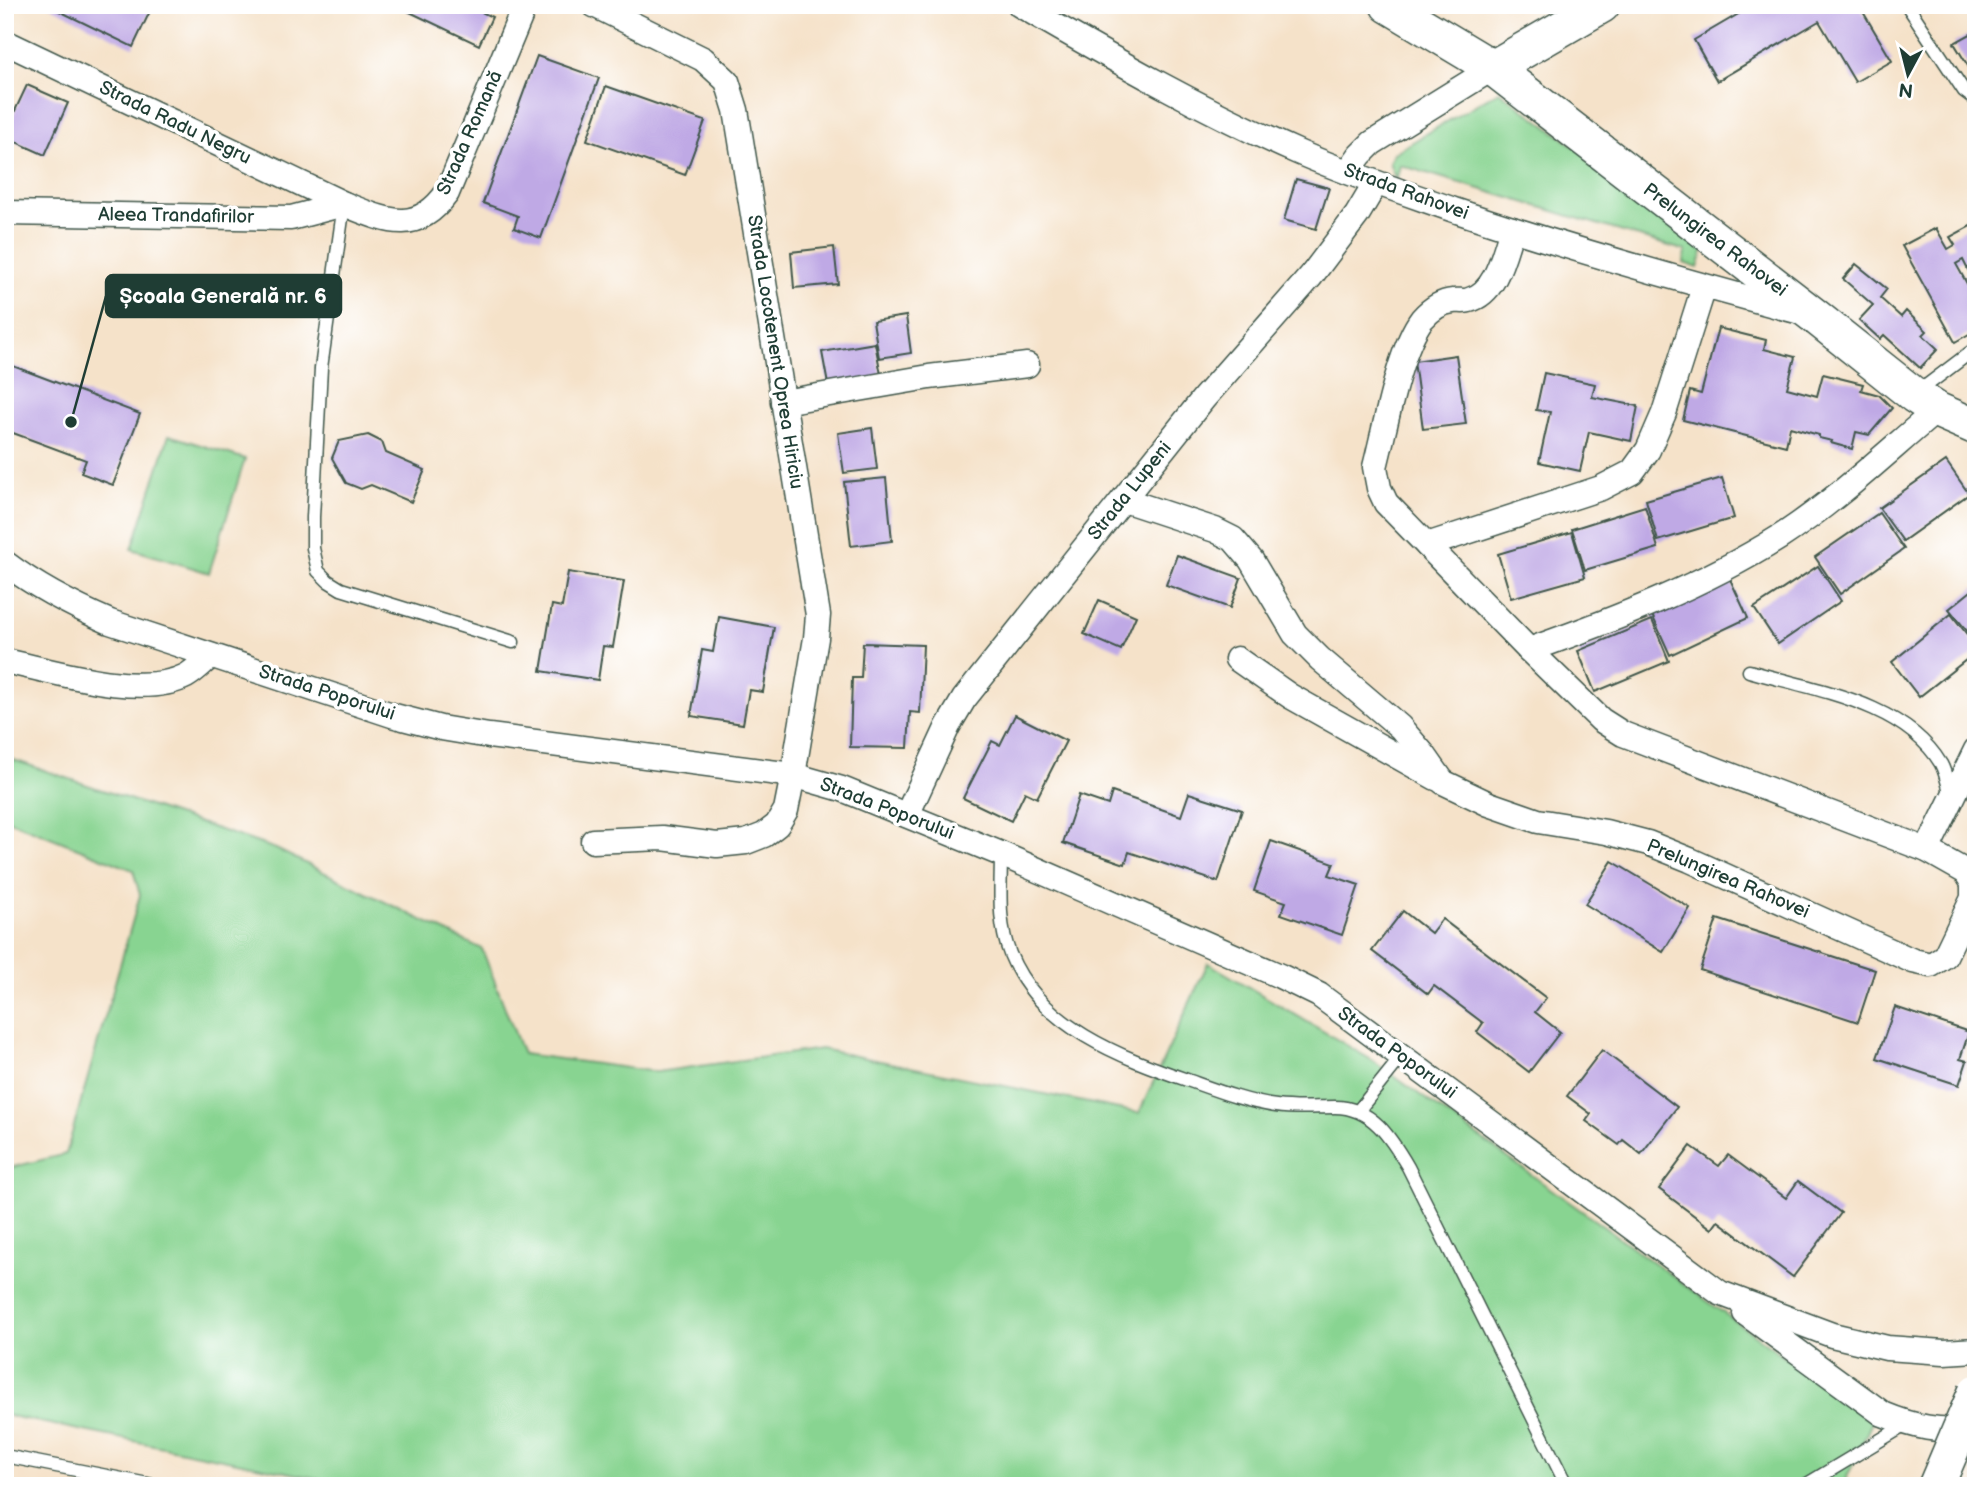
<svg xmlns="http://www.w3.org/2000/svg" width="1981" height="1491" font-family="'Balsamiq Sans',sans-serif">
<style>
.green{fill:#88d491;stroke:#548862;stroke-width:2}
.building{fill:#bfa9e5}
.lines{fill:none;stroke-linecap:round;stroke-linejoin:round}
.lane-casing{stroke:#3f564a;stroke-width:15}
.street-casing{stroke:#3f564a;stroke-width:27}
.secondary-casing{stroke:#3f564a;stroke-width:38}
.lane{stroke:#fff;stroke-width:12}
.street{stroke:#fff;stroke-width:24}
.secondary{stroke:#fff;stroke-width:35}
.secondary-bridge-casing{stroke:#3f564a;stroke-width:38;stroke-linecap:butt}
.secondary-bridge{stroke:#fff;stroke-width:35}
.labels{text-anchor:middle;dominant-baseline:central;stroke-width:7;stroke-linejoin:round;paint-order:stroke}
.street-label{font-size:19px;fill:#1f3d34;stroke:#fff}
.leader{fill:none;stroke:#1f3d34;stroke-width:2.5}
.callout-dot{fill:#1f3d34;stroke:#fff;stroke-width:2.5}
.callout{fill:#1f3d34;stroke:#1f3d34;stroke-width:2.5}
.callout-label{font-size:21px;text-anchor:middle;font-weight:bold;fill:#fff}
</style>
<rect width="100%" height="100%" fill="#fff"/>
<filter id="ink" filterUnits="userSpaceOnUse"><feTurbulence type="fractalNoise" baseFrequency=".0143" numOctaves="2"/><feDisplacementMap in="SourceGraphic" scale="14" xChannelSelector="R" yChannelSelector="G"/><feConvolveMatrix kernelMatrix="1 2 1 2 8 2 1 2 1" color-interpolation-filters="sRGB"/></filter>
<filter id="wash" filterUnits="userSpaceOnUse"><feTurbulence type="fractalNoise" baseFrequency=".00686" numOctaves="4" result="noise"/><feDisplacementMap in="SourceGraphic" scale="28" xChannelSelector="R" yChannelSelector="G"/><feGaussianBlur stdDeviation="1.57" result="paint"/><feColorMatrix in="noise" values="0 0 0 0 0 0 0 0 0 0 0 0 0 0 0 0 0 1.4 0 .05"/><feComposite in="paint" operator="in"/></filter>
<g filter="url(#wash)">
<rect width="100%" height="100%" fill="#f5e2c9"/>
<g class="green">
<path d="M1499,91l207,152 -8,25 -14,-5 2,-12 -286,-86 -4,16 -7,-19 5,-9z"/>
<path d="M169,435l76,24 -36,114 -77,-24z"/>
<path d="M5,757l271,92 206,100 41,105 134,18 164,-23 318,64 69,-150 162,96 503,361 -30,66h-1488l-350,-71v-246l61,-15 74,-259 -7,-25 -128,-51z"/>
</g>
<g id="blocks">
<g class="building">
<path d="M47,5h106l-20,42z"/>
<path d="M395,5h72l25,12 -13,28z"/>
<path d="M1754,5h105l33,56 -37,21 -36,-61 -102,60 -23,-41z"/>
<path d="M1976,31v48l-22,-36z"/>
<path d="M537,56l62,22 -58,160 -27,-10 4,-12 -35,-13z"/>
<path d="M27,85l41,18 -23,52 -40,-18v-5z"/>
<path d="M606,86l99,35 -20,54 -98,-35z"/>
<path d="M1296,179l33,9 -13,41 -32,-9z"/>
<path d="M1976,223v43l-8,4 -5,-10 -7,4 20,36v30l-21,12 -53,-96 34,-18 12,21 7,-4 -5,-8z"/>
<path d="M834,247l4,37 -44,4 -3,-36z"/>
<path d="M1856,264l31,25 -7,9 21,19 5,-6 21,20 -4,4 15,14 -18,19 -36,-33 -4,4 -21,-19 14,-15 -30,-26z"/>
<path d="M906,316l5,37 -32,5 -6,-37z"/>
<path d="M1718,328l48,12 -2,9 31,8 -8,31 30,8 6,-22 40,10 -2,6 18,5 13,13 -23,27 -13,-3 -4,17 -21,-6 1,-2 -13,-3v-3l-29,-8 -4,19 -103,-26 7,-29 11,3z"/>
<path d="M875,343l7,37 -53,10 -7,-38z"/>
<path d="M1456,355l10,69 -43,5 -9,-68z"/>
<path d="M5,363l135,51 -27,71 -32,-12 5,-13 -81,-30z"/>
<path d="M1544,373l51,11 -3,13 46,9 -7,35 -42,-9 -9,39 -41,-9 11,-50 -14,-2z"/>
<path d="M872,428l5,41 -33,4 -6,-40z"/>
<path d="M368,435l14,7 4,11 39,17 -14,32 -40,-17 -10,4 -15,-6 -14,-25 7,-17z"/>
<path d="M1946,461l23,33 -66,47 -24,-33z"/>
<path d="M886,478l6,63 -41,5 -7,-64z"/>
<path d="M1722,478l12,40 -76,23 -12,-41z"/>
<path d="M1645,506l13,42 -73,22 -13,-41z"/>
<path d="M1879,513l25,36 -64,45 -25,-37z"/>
<path d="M1572,532l13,45 -74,21 -13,-44z"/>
<path d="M1177,555l64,23 -11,30 -64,-23z"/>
<path d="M1818,566l23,35 -63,43 -24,-36z"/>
<path d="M568,572l56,9 -11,66 -10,-1 -5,34 -57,-9 11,-66 10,2z"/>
<path d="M1730,579l18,39 -78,37 -18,-40z"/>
<path d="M1976,587v55l-27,-33z"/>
<path d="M1099,600l37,16 -15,34 -37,-16z"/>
<path d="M1951,614l25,32v6l-57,45 -27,-35z"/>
<path d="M719,617l55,10 -11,65 -14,-2 -6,34 -52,-8 11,-66 11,2z"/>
<path d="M1652,620l17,41 -74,31 -17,-41z"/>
<path d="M863,643l60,2 -3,68 -10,-1 -2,36 -58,-1 2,-69h9z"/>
<path d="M1015,715l51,26 -29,57 -12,-6 -14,29 -48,-23 29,-57 8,4z"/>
<path d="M1112,792l69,24 8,-23 53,17 -24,72 -89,-30 -4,12 -62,-21 16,-48 29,10z"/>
<path d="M1271,841l63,22 -5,12 30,10 -17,50 -61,-21 5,-12 -32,-11z"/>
<path d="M1612,861l78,47 -27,44 -78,-48z"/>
<path d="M1403,911l28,22 11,-14 104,79 -11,14 25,20 -31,40 -52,-40 6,-9 -49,-37 -6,8 -56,-43z"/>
<path d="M1717,919l158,51 -17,52 -158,-52z"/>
<path d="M1895,1007l74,25 -9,27 7,2 -8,24 -82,-27z"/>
<path d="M1602,1050l75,57 -36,47 -18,-14 -4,5 -33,-24 5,-7 -24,-18z"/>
<path d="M1691,1146l28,20 9,-11 58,43 12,-17 43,32 -48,64 -75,-56 -6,8 -53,-40z"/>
</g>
</g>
</g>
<g filter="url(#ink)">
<use href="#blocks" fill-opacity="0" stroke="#3f564a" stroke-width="2"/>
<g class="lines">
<g class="lane-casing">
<g id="lane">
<path d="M1907,5l57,86 12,9"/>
<path d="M344,204l-23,164 -8,149v31l5,23 10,10 13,8 172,53"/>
<path d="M1918,392l58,-44"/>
<path d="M1749,671c65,19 155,31 192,93 5,9 7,22 10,31"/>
<path d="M1001,854c0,34 -4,68 9,100 30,73 110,103 180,127 28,10 57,21 86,25 20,3 39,1 59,1 37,0 56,31 73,60l159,319"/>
<path d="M1358,1111l44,-55"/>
<path d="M5,1456l153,30"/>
<path d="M1804,1486l103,-62"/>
</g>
</g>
<g class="street-casing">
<g id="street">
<path d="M1020,5c91,53 184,106 280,148 51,22 103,39 154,57 116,39 233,72 350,103"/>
<path d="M5,42l339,162c43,17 72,32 103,-11l78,-188"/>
<path d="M1348,172l12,-17 12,-12 121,-75"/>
<path d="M5,213l286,5 53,-14"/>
<path d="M783,402l146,-25 98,-12"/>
<path d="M1124,500l91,30 18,9 18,21 44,74 25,25 80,68 24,28 19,27 46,22 49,17 68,11 42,11 42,17 223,101 18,4 14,-9 28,-58v-15l-7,-11 -39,-22 -304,-116 -22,-14 -72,-70 -143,-147 -7,-15 -4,-21c10,-38 24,-118 47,-148 8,-9 19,-17 31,-18 5,-1 12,1 16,-1 28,-7 35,-48 43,-71"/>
<path d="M1427,545l174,-57 31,-16 16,-22 16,-37 40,-126"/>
<path d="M5,563c33,25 68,43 105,59l285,94 46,12 48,8 304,39 49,14 159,65 279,122 39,19 401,298 112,42 55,13 57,4 32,-2"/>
<path d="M1529,650c87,-31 173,-64 251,-113 56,-36 106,-84 157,-127"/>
<path d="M1237,659l53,37 146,82"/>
<path d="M5,661c48,10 136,38 181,15 9,-5 17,-14 25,-20"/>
<path d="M907,815l41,-89 16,-27 240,-301 107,-122 46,-61 19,-32"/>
<path d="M593,841l69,-3 55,7 29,-3 18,-7 13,-10 9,-15 7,-35 23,-137 2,-23 -82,-505 -9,-29 -24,-22 -109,-54"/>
<path d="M1927,850l49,-100"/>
<path d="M1745,1313l138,101c29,12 59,20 91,13"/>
</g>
</g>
<g class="secondary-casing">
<g id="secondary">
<path d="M1388,5l105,63 323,249 98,78 23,15 39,17"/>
<path d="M1493,68l109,-63"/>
</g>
</g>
<use href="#lane" class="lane"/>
<use href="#street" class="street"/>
<use href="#secondary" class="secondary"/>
<g class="secondary-bridge-casing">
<path id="secondary-bridge" d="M1936,1486l40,-94"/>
</g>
<use href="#secondary-bridge" class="secondary-bridge"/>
</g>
</g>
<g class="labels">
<g class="street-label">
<text transform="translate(175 123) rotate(26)">Strada Radu Negru</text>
<text transform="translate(470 133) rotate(-66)">Strada Romană</text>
<text transform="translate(1406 192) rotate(20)">Strada Rahovei</text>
<text transform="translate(176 216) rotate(1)">Aleea Trandafirilor</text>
<text transform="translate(1715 240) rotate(37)">Prelungirea Rahovei</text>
<text transform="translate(775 352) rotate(81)">Strada Locotenent Oprea Hiriciu</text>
<text transform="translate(1130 491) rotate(-51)">Strada Lupeni</text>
<text transform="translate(327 693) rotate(18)">Strada Poporului</text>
<text transform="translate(887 809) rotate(21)">Strada Poporului</text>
<text transform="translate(1728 879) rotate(23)">Prelungirea Rahovei</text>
<text transform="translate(1397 1053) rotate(36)">Strada Poporului</text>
</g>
</g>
<path class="leader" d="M71 422L106 296"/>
<circle class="callout-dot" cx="71" cy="422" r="7"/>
<rect class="callout" x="106" y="275" width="235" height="42" rx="7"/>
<g class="callout-label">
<text x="223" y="303">Școala Generală nr. 6</text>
</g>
<rect width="1981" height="1491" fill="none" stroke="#fff" stroke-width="28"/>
<g transform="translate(1908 74) rotate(187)" stroke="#ffffff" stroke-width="5" paint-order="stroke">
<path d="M0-5L12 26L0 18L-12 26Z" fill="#1f3d34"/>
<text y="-10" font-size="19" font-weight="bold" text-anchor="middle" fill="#1f3d34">N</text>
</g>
</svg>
